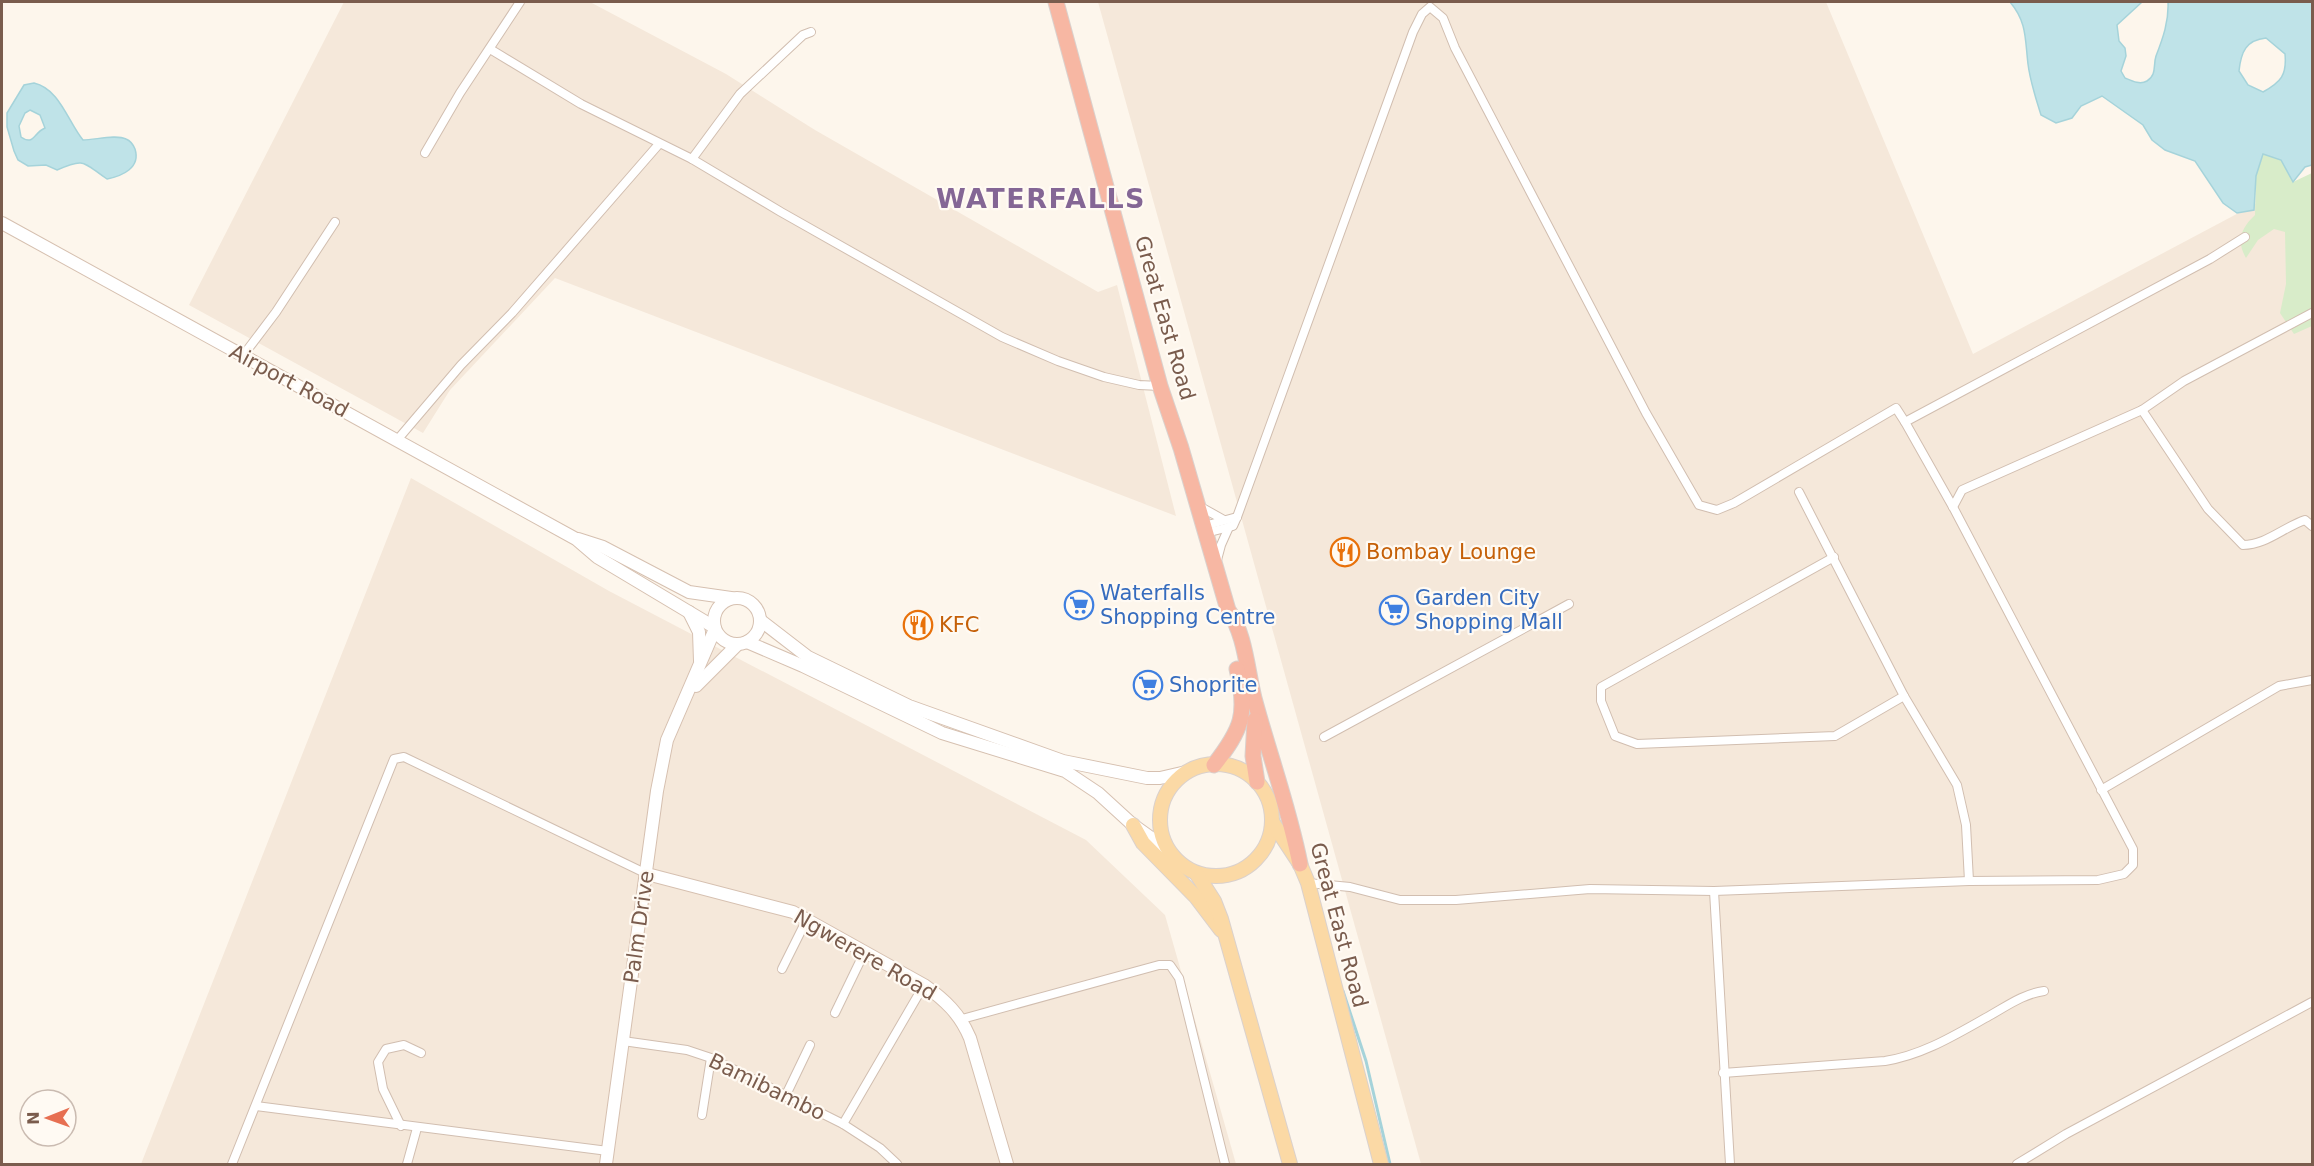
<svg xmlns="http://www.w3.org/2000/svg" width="2314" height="1166" font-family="'DejaVu Sans',sans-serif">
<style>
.residential{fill:#f5e8da}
.green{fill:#d8ecc9}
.water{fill:#bfe3e8;stroke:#a5d3da;stroke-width:1.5;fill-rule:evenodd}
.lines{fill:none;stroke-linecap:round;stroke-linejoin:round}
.stream{stroke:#a5d3da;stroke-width:3}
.street-casing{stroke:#d1beb0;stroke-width:10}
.secondary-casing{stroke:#d6c0b0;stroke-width:14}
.primary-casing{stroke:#dad1cd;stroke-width:16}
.highway-casing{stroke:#dad1cd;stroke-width:17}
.street{stroke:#fff;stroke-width:8}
.secondary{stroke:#fff;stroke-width:12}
.primary{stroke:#fbd9a5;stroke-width:14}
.highway{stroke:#f7b7a3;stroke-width:15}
.labels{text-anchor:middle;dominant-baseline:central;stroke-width:4.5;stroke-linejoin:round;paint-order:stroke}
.street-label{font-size:21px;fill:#7a5c4d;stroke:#fffaf3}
.food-label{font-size:21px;fill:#c56008;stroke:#fffaf3;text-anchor:start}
.shop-label{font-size:21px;fill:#366cbe;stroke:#fffaf3;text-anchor:start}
.district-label{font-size:27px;font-weight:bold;letter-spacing:1.5px;fill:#846695;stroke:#fffaf3}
</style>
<rect width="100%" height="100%" fill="#fdf6ec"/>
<g class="residential">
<path d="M344,2h246l136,72 89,56 283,162 19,-7 59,231 -621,-238 -105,112 -27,43 -234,-128z"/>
<path d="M1098,2h728l147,352 339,-180v990h-891z"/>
<path d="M411,478l198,113 477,249 79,75 71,249h-1095z"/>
</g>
<path class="green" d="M2263,154l18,6 12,22 19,-9v153l-18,8 -14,-21 6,-29 -1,-52 -11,-3 -16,11 -12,18c-10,-17 -5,-30 9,-43l1,-39z"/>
<g class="water">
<path d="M2010,2h132l-25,23 2,16 6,7 1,8 -5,15 4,7c7,3 15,7 22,3 10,-6 6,-16 9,-25 7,-18 13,-35 12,-54h144v163l-7,2 -12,15 -12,-22 -18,-6 -7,22 -2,34 -17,3 -14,-10 -28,-42 -30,-11 -13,-10 -9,-15 -41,-29 -21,10 -9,12 -16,5 -15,-8c-5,-16 -11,-34 -13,-51 -3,-25 -1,-42 -18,-62zM2266,38l19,16c2,21 -4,28 -22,38l-15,-7 -9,-14c2,-19 7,-31 27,-33z"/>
<path d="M34,83c26,6 34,39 49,57 12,0 33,-6 43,-1 5,2 7,5 9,10 6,19 -13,27 -28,30 -24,-16 -21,-22 -50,-9l-11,-5 -18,1 -10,-6 -4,-9 -7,-24v-14l17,-28zM30,110l10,5 5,13c-12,5 -11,18 -24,9l-2,-11 6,-13z"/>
</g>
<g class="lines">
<path class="stream" d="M1343,991l23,70 24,103"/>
<g class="street-casing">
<g id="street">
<path d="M490,49l91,55 111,55 89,53 221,125 56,24 46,16 35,8 21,1"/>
<path d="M425,153l35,-60 60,-91"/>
<path d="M692,159l48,-65 63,-59 8,-3"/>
<path d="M242,357l34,-45 59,-90"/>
<path d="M2142,410l66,99 35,36c23,0 41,-18 62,-25l7,6"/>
<path d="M398,439l63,-74 51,-52 147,-169"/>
<path d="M1799,492l105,204 53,89 9,40 3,56"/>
<path d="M1199,506l25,14"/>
<path d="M1953,507l9,-17 180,-80 42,-29 128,-68"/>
<path d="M1204,526l33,-9"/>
<path d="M1206,533l27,-7 4,-9 176,-485 9,-18 8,-7 13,11 12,30 191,365 53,92 18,5 17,-7 162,-95 9,14"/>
<path d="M1834,557l-233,130v14l14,35 22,8 198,-8 69,-40"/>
<path d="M1217,560l4,-15 8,-18"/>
<path d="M1324,737l245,-133"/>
<path d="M2101,790l178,-104 33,-6"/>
<path d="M1308,883l42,4 50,13h56l134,-11 124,2 255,-10 129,-1 26,-6 9,-9v-16l-180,-342 -48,-85 305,-163 35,-22"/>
<path d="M1714,891l16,273"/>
<path d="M782,969l25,-50"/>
<path d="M835,1013l30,-62"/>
<path d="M962,1019l197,-54h11l9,13 46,186"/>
<path d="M623,1041l64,9 24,8 132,66 37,24 17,16"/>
<path d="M1723,1073l162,-12c38,-6 70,-26 104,-45 18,-10 34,-22 55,-25"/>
<path d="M785,1097l25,-52"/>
<path d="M256,1106l352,45"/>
<path d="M702,1115l9,-57"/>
<path d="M843,1124l81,-139"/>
<path d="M401,1126l-18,-37 -5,-27 8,-13 18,-4 17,8"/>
<path d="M232,1164l162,-405 10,-2 243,117"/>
<path d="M407,1164l10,-36"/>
<path d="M2017,1164l49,-30 246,-132"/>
</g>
</g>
<g class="secondary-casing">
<g id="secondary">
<path d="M2,223l574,316 21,18 117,70"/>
<path d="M578,539l25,8 86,45 42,6"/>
<circle cx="737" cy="621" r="23"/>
<path d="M689,612l10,20 1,29"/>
<path d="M760,620l48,37 101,49 154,55 84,17h13l26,-6"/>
<path d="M747,642l56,24 139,67 123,38 33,22 35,32 35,25"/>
<path d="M696,686l42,-42"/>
<path d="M647,874l146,38 131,73c21,15 36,29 46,53l37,126"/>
<path d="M606,1164l51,-373 10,-51 48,-111"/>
</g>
</g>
<g class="primary-casing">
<g id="primary">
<circle cx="1216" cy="820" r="56"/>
<path d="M1273,823l27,41 8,19 73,281"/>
<path d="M1133,825l10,18 53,54 25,33"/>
<path d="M1196,873l18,28 7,18 69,245"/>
</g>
</g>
<g class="highway-casing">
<g id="highway">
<path d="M1056,2l104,384 21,62 47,162c17,23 19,60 26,88 15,56 35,110 46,166"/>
<path d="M1255,720l-2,36 4,26"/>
<path d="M1214,765c28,-36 34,-51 23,-96"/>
</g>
</g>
<use href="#street" class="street"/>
<use href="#secondary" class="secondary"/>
<use href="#primary" class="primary"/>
<use href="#highway" class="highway"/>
</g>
<defs>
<g id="restaurant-ring" transform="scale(1.5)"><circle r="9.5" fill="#fffaf3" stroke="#e8710a" stroke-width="1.5"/><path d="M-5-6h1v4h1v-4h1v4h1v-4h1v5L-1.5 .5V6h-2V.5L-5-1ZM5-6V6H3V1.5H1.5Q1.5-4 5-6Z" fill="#e8710a"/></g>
<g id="supermarket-ring" transform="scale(1.5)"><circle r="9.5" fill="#fffaf3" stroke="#3f7fe0" stroke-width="1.5"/><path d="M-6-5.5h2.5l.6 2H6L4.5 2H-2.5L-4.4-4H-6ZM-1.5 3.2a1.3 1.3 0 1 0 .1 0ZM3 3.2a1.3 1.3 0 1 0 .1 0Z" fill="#3f7fe0"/></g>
</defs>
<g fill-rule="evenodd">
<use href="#restaurant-ring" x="1345" y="552"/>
<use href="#supermarket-ring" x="1079" y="605"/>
<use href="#supermarket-ring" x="1394" y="610"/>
<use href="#restaurant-ring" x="918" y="625"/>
<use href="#supermarket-ring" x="1148" y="685"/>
</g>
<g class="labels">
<g class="street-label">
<text transform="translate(1165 318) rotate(74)">Great East Road</text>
<text transform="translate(289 381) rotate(28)">Airport Road</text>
<text transform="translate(1339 925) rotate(75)">Great East Road</text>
<text transform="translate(639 927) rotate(-82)">Palm Drive</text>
<text transform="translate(865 955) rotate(30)">Ngwerere Road</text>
<text transform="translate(767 1087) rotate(26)">Bamibambo</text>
</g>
<g class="food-label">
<text x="1366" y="552">Bombay Lounge</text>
<text x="939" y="625">KFC</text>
</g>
<g class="shop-label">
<text x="1100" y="593">Waterfalls<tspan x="1100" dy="24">Shopping Centre</tspan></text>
<text x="1415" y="598">Garden City<tspan x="1415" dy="24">Shopping Mall</tspan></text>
<text x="1169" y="685">Shoprite</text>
</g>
<g class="district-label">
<text x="1041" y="198">WATERFALLS</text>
</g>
</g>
<rect width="2314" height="1166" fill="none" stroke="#7a5c4d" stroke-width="6"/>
<g transform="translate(48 1118) rotate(269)"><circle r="28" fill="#fffaf3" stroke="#cabbb1" stroke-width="1.5"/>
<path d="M0-4.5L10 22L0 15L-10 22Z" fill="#e76f51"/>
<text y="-9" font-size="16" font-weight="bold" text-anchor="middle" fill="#7a5c4d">N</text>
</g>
</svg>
